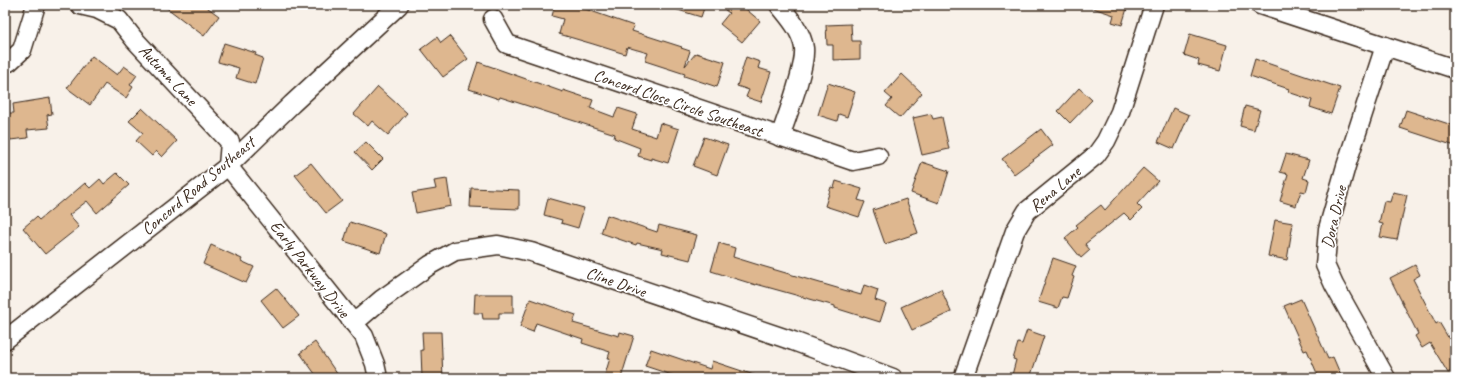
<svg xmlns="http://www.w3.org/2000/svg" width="1460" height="383" font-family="Caveat,sans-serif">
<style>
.building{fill:#deb78f;stroke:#3b2a1e}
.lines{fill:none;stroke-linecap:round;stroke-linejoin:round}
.minor-casing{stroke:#3b2a1e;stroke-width:21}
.minor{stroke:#fff;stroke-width:18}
.labels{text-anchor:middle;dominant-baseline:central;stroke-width:3.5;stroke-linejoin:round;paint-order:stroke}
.street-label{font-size:17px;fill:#3b2a1e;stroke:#fff}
</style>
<rect width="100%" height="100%" fill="#f8f1e9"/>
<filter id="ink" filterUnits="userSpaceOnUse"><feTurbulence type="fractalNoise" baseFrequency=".025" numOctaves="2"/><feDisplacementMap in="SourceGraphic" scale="8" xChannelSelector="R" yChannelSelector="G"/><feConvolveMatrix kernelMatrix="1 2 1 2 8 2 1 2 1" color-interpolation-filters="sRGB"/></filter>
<g filter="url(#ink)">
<g class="building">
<path d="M163,5h41l15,11 -15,20z"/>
<path d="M555,5h15l18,5 46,16 -2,5 50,16 -1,1 9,3 -5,15 11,-13 29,9 -8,25 -33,-11 1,-2 -40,-13 3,-8 -21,-6 -2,7 -32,-10 -34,-10 4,-15 -11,-3z"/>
<path d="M669,5h36l-4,12 -33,-10z"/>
<path d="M719,5h22l19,16 -18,21 -22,-18 9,-11z"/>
<path d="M1090,5h38l-6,20 -10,-3 2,-7 -24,-8z"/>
<path d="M851,24l1,17h8v18l-27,1v-15h-6l-1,-20z"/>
<path d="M1190,34l37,11 -7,26 -22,-6 1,-5 -15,-5z"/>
<path d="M450,36l18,23 -25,18 -22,-28 16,-12 4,6z"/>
<path d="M224,43l32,10 -1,2 8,3 -8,26 -19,-6 3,-10 -21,-6z"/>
<path d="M92,56l25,19 7,-9 13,9 -7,10 3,2 -7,11 -21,-14 -15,21 -23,-17z"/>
<path d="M746,57l14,5 -2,6 13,4 -10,30 -15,-5 3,-7 -12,-4z"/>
<path d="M1255,59l85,29 -9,26 -21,-7 2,-7 -24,-8 1,-3 -39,-13z"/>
<path d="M478,62l85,30v-2l30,10 -3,8 24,9 4,-9 19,6 -5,15 24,8 4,-14 19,6 -11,34 -17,-5v2l-13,-4 2,-8 -26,-10 1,-4 -115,-37 -1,2 -30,-10z"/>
<path d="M902,74l20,19 -22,25 -14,-12 6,-7 -7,-6z"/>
<path d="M828,83l27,9 -8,25 -8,-3 -2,7 -19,-6z"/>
<path d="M378,87l29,26 -19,22 -16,-14 -4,5 -14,-12z"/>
<path d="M1079,88l13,12 -22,23 -12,-12z"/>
<path d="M50,98l2,16 -5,1 2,13 -22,2 1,8 -18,2 -3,-27h7l-1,-9z"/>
<path d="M1245,106l15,4 -6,20 -14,-4z"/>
<path d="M142,108l35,33 -15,16 -6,-6 -4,5 -16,-15 7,-8 -14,-12z"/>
<path d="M1173,108l16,7 -15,34 -16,-7z"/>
<path d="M1406,110l49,16v20l-55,-18z"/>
<path d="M931,114l2,5 9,-2 7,32 -27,6 -9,-37z"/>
<path d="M1041,129l12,16 -39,29 -12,-15z"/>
<path d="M704,137l24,8 -11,30 -24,-9z"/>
<path d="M366,142l17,17 -11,11 -17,-18z"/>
<path d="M1286,154l23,6 -6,18 6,2 -3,12 -5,-1 -5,15 -16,-5 8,-27 -8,-2z"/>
<path d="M922,162l27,9 -10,32 -28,-10z"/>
<path d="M311,163l31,38 -16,12 -31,-38z"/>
<path d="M1143,168l15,13 -21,23 5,5 -11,11 -7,-7 -39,31 5,6 -9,8 -16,-20 13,-11 -2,-2 25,-20 4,5z"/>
<path d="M117,173l12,12 -32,28 -10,-12 -18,14 10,12 -34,27 -22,-26 13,-11 3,3 24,-20 1,1 21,-18 5,5 10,-9 4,5z"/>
<path d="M447,179l4,27 -35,7 -4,-20 24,-4 -2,-8z"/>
<path d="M836,181l26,8 -4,11 7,2 -6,15 -34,-11 6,-19 3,1z"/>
<path d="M471,188l48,2v19l-49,-2z"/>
<path d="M1393,192l14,3 -10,45 -17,-3 3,-13 -4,-1 5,-22 6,1z"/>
<path d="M548,198l36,10 -6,20 -17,-5 1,-3 -18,-5z"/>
<path d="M906,199l12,34 -33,11 -12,-34z"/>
<path d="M607,215l50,17 2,-7 38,10 -7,25 -28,-7 1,-4 -26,-6 -1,2 -35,-12z"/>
<path d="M1275,220l18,3 -6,37 -19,-4z"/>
<path d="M350,222l36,12 -6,19 -36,-12z"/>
<path d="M719,243l16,5 -2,9 29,9 99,29 3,-10 14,5 -3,10 11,4 -6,18 -45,-14v-2l-79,-22v1l-45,-14z"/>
<path d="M211,245l31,14 -1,2 13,6 -8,16 -43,-19z"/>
<path d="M1053,258l23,8 -4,10 2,1 -7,21 -5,-1 -4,11 -20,-6z"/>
<path d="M1415,265l5,10 -7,4 23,45 3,-2 16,27v19l-7,5 -18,-30 -8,5 -7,-12 3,-2 -28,-56z"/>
<path d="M276,288l23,28 -16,12 -22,-28z"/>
<path d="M941,289l10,23 -39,18 -11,-23z"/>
<path d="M475,294h38v19h-14v6h-16l-1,-6h-8z"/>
<path d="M530,299l46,16 -3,8 46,13 1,-4 14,4 -13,42h-17l6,-20h-2l2,-6 -28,-9 1,-4 -47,-16 -3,9 -13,-5z"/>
<path d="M1301,299l27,60 5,-2 9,21h-23l-12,-28 -3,1 -20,-45z"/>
<path d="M1027,330l17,6 -14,42h-9l-9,-3 4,-15 -3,-1 5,-16 4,1z"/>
<path d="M422,332h19l2,46h-21l-1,-28h2z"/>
<path d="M315,342l25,36h-22l-18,-25z"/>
<path d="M651,349l59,20 2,-8 45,15v2h-76l-36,-12z"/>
</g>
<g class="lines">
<g class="minor-casing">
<g id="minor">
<path d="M80,5l17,4 22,11 15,19 96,103 -2,24 136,170 11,28 3,14"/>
<path d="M779,5c10,12 23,27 25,43 2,20 -17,68 -24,89"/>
<path d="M1260,5l195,64"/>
<path d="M493,19l14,25 346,117 25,-5"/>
<path d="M1385,46l-39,120 -18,63 -3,36 9,20 52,93"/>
<path d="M5,59l4,3 13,-12 14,-45"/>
<path d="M351,321l10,-4 21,-18 48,-34 25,-14 43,-6 33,7 262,89 100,37"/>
<path d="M5,340l223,-174 64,-62 107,-99"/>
<path d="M963,378l52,-147 12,-20 69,-56 10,-14 14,-29 34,-107"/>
</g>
</g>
<use href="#minor" class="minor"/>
</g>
</g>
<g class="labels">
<g class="street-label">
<text transform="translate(168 75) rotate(47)">Autumn Lane</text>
<text transform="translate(678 103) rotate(19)">Concord Close Circle Southeast</text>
<text transform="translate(198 186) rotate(-40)">Concord Road Southeast</text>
<text transform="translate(1055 189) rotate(-40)">Rena Lane</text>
<text transform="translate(1334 217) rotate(-77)">Dora Drive</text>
<text transform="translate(310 269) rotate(52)">Early Parkway Drive</text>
<text transform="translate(616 282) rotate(19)">Cline Drive</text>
</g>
</g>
<rect width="1460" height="383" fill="none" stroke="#fff" stroke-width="20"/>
<rect x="10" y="10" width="1440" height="363" fill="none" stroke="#3b2a1e" stroke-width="1.5" filter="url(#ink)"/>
</svg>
